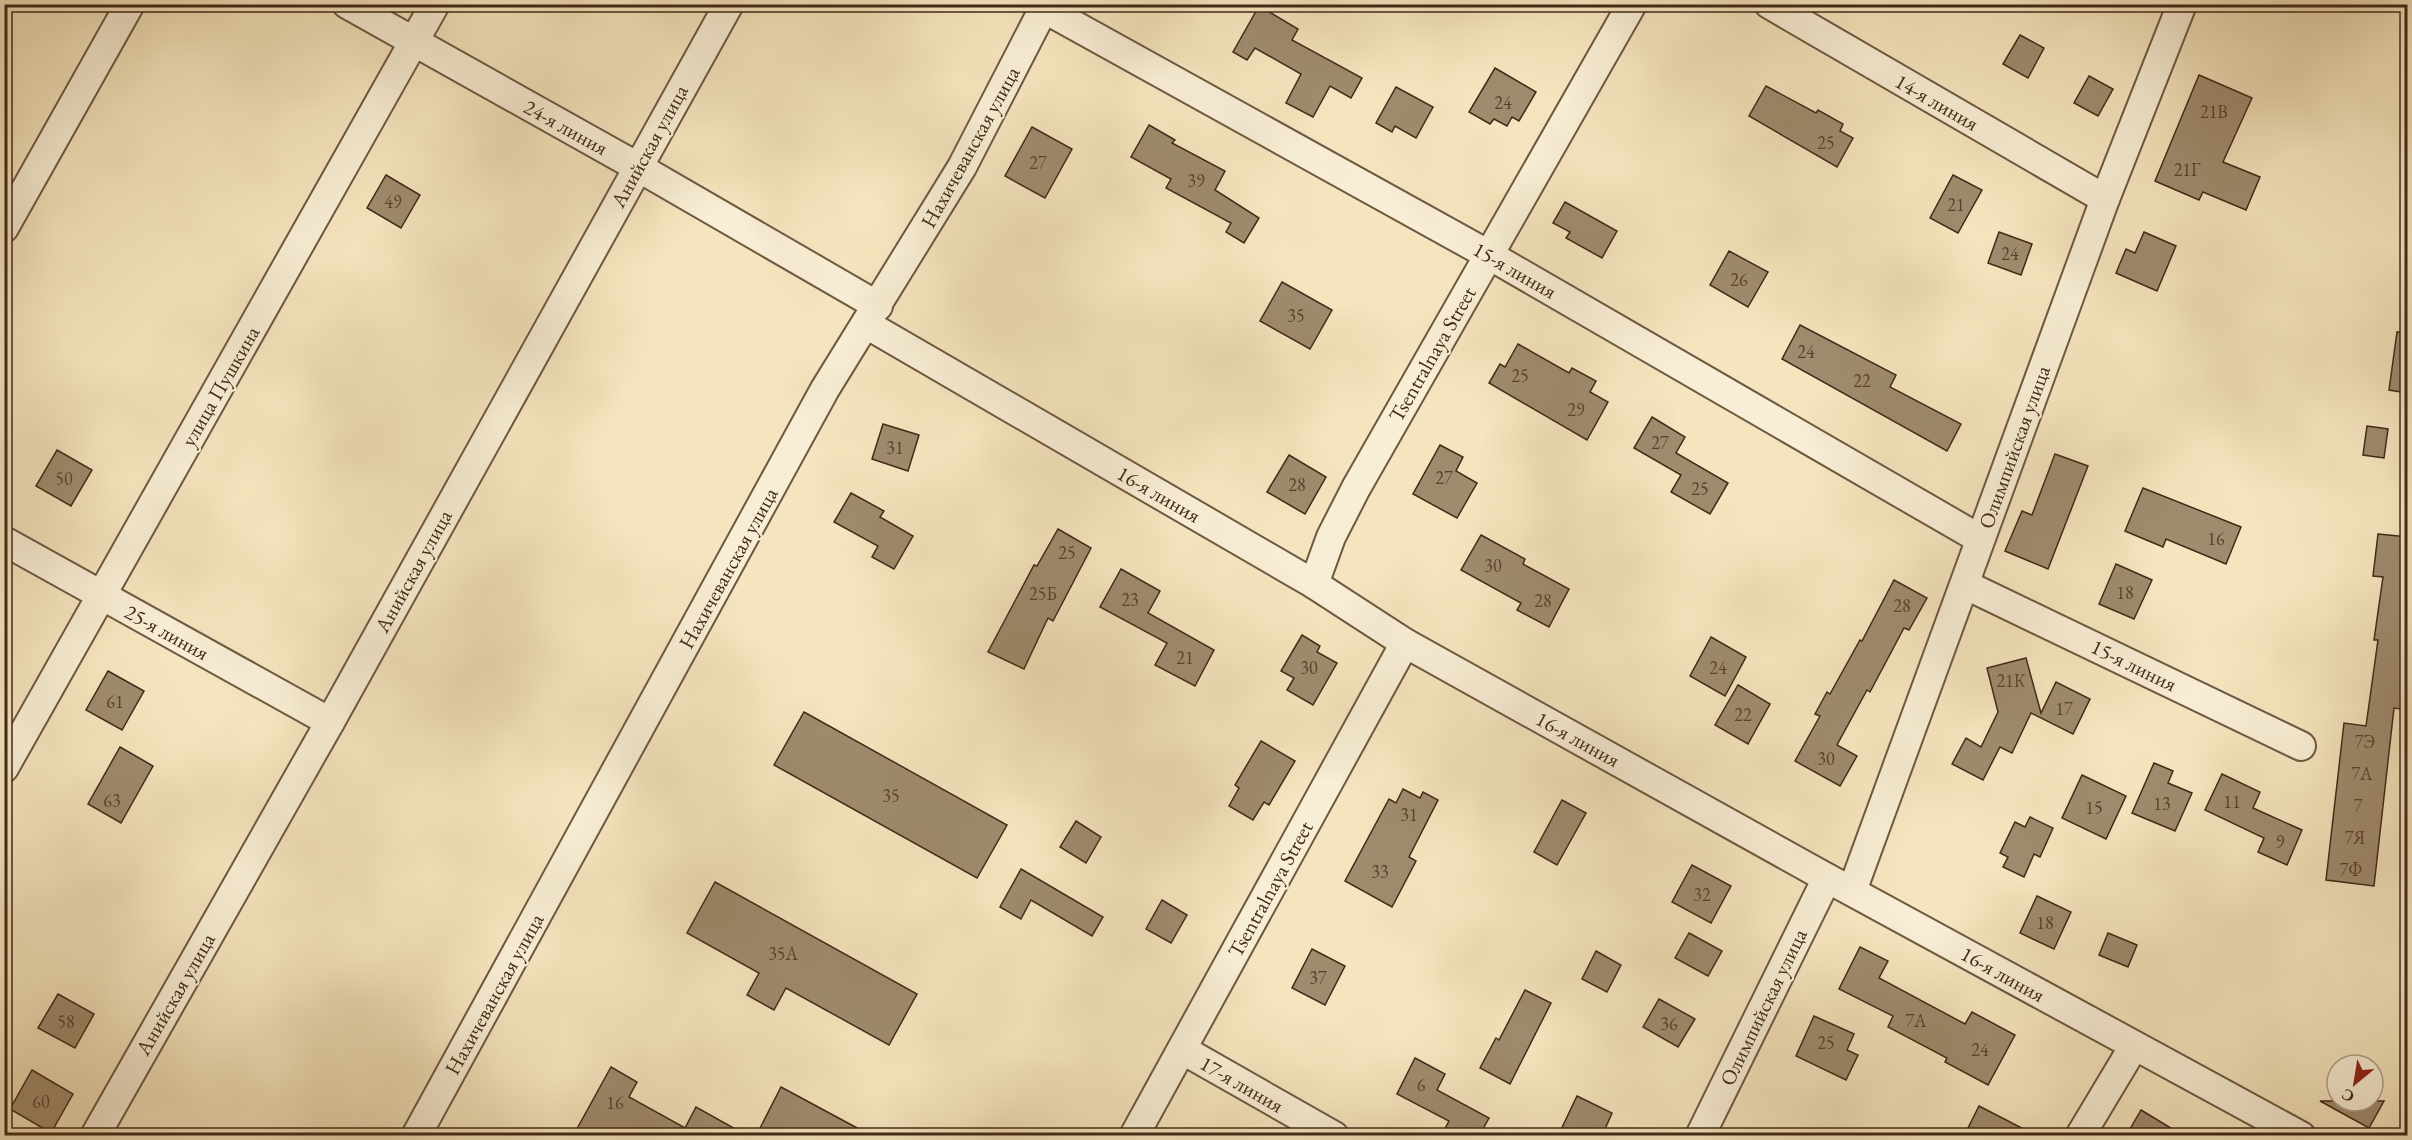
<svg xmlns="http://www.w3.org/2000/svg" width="2412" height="1140" font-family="'EB Garamond',serif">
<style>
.building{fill:#9f8b6e;stroke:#412918;stroke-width:1.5}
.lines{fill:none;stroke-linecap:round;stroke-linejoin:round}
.minor-casing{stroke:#6e5842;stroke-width:32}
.minor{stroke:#f8eed5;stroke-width:28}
.labels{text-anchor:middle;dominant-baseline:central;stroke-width:4.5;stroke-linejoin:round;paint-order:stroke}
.number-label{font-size:18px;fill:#58422e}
.street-label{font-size:21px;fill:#412918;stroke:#f8eed5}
</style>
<rect width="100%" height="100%" fill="#f5e5be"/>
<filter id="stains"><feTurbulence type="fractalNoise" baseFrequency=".00333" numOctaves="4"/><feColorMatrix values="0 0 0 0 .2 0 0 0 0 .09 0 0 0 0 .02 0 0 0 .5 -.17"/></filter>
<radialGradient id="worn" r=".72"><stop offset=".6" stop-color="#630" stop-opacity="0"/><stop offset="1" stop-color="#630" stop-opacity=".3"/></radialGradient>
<g class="building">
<path d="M1259,6l39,23 -6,11 70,38 -11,20 -21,-12 -17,31 -27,-14 15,-29 -46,-26 -8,12 -14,-8z"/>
<path d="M2020,35l24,13 -16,30 -25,-14z"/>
<path d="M1495,68l41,24 -17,29 -7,-4 -5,9 -13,-7 -4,5 -21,-12z"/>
<path d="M2199,75l53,23 -29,64 37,15 -14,33 -43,-18 -4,8 -44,-19z"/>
<path d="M2089,76l24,13 -15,27 -24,-13z"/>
<path d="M1766,86l50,27 2,-3 25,14 -3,7 13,7 -16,29 -88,-51z"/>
<path d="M1396,87l37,20 -17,31 -21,-12 -3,6 -16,-9z"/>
<path d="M1149,125l26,15 -3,3 53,28 -10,19 44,28 -15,25 -18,-11 5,-9 -65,-35 5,-9 -40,-22z"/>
<path d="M1032,127l40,22 -27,49 -40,-22z"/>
<path d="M386,175l34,20 -19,33 -34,-20z"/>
<path d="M1953,175l29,15 -24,43 -28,-15z"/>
<path d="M1565,202l52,29 -15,27 -36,-20 4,-6 -17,-9z"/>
<path d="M1999,232l33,12 -11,31 -33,-12z"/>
<path d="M2144,232l32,14 -19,45 -41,-18 10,-24 9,4z"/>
<path d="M1729,251l39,21 -20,35 -38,-22z"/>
<path d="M1282,282l50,28 -22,39 -50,-28z"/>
<path d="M1800,325l96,50 -6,12 71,37 -14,27 -165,-92z"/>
<path d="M2397,332h11v61l-19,-3z"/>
<path d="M1518,344l51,29 3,-5 24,13 -6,11 18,10 -21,38 -98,-57 11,-19 5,3z"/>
<path d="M1652,417l33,20 -9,16 52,30 -18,31 -39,-22 10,-17 -47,-27z"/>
<path d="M883,424l36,11 -11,36 -36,-12z"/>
<path d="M2367,426l21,3 -4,29 -21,-3z"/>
<path d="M1440,445l23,12 -7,14 21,12 -20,35 -44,-24z"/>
<path d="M57,450l35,20 -21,36 -35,-20z"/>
<path d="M2055,454l33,12 -40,103 -43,-18 17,-40 10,4z"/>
<path d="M1289,455l37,22 -21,37 -38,-22z"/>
<path d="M2143,488l98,39 -15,37 -60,-25 -3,8 -38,-16z"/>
<path d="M851,493l33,18 -4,6 33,19 -19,33 -22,-12 6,-11 -44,-24z"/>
<path d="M1058,529l33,19 -38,73 -5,-3 -24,51 -36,-17 46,-87 3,1z"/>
<path d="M2378,534l30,3v173l-14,-2 -20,178 -48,-6 18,-157 22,3 12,-86h-4l9,-63 -10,-1z"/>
<path d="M1481,535l44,24 -2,5 46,25 -20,38 -32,-17 4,-7 -60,-33z"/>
<path d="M2116,564l36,16 -18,39 -35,-15z"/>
<path d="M1121,569l39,22 -12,22 66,37 -19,36 -40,-21 12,-22 -67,-36z"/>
<path d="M1894,580l33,18 -18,32 -5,-2 -34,64 -3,-2 -30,55 20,11 -17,30 -45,-25 25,-45 -5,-2 12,-22 3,2 30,-54 2,1z"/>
<path d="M1302,635l18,11 -3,6 20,11 -24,42 -26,-15 7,-12 -13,-7z"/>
<path d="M1711,637l35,20 -21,39 -35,-20z"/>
<path d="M2026,658l15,55 15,-31 34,17 -17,35 -42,-21 -19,40 -12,-6 -17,33 -31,-16 14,-26 15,9 17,-35 -11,-44z"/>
<path d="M108,671l36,20 -22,39 -36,-20z"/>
<path d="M1738,685l32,19 -22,40 -33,-19z"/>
<path d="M804,712l203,113 -30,53 -203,-113z"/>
<path d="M1261,741l34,20 -26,44 -5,-3 -11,18 -24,-14 10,-18 -4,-3z"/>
<path d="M120,747l33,19 -32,57 -33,-19z"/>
<path d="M2154,763l19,8 -5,12 24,10 -17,38 -43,-18z"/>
<path d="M2222,774l38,18 -7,16 49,22 -15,35 -29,-13 6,-14 -59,-28z"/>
<path d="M2082,775l44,21 -20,43 -44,-21z"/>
<path d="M1403,789l17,9 3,-6 15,8 -29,57 7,4 -24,46 -47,-26 44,-82 7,4z"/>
<path d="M1562,800l24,13 -29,52 -23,-13z"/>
<path d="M2030,817l23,11 -13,29 -6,-3 -10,23 -21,-10 5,-10 -8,-4 15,-31 10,5z"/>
<path d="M1076,821l25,16 -15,26 -26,-16z"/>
<path d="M1692,865l39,21 -20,37 -39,-21z"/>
<path d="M1021,869l82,48 -11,19 -61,-36 -10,19 -21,-12z"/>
<path d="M715,882l202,112 -28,51 -103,-57 -12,22 -27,-15 12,-22 -72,-40z"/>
<path d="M2037,896l34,16 -17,37 -34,-16z"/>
<path d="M1162,900l25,15 -16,28 -25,-14z"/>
<path d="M1689,933l33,18 -14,25 -33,-18z"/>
<path d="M2108,933l29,12 -9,22 -29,-12z"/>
<path d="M1860,947l28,14 -9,17 86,46 7,-12 43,23 -27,50 -43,-23 2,-4 -59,-31 5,-11 -54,-27z"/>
<path d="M1312,949l33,17 -20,39 -33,-17z"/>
<path d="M1596,951l25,14 -14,27 -25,-13z"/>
<path d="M1525,990l26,13 -41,81 -30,-16 16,-30 3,2z"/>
<path d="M58,994l36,20 -19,34 -37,-20z"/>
<path d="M1659,999l36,20 -17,28 -35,-20z"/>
<path d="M1814,1016l40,18 -7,16 11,5 -12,25 -50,-24z"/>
<path d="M1415,1058l30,16 -8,16 52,28 -10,18h-38l8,-15 -52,-27z"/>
<path d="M611,1067l26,15 -8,15 56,31 11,-21 52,29h-175z"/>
<path d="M32,1070l41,24 -22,39 -41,-24z"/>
<path d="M781,1087l91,49h-116z"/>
<path d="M1577,1096l35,17 -10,23h-44z"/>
<path d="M2320,1101h64l-15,27z"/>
<path d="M1979,1106l58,30h-73z"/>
<path d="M2141,1110l43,26h-58z"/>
</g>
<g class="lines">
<g class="minor-casing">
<g id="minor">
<path d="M347,4l289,162 242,140"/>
<path d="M1769,4l336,195"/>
<path d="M1045,9l444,246 491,284"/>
<path d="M4,228l126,-224"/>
<path d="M866,324l448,260 91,59 422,235 474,258"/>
<path d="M4,541l326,181"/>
<path d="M1314,584l17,-47 25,-49 276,-484"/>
<path d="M1966,585l335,161"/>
<path d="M4,768l431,-764"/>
<path d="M1852,891l253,-692 77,-195"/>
<path d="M1183,1050l151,86"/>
<path d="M95,1136l235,-414 399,-718"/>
<path d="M416,1136l409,-747 137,-222 84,-163"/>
<path d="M1134,1136l271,-493"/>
<path d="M1700,1136l127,-258"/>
<path d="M2080,1136l54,-90"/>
</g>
</g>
<use href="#minor" class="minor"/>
</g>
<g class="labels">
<g class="number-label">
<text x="1503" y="102">24</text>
<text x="2214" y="111">21В</text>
<text x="1826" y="142">25</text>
<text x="1038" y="162">27</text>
<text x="2187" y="169">21Г</text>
<text x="1196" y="180">39</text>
<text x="393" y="201">49</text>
<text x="1956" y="204">21</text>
<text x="2010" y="253">24</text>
<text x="1739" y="279">26</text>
<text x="1296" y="315">35</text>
<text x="1806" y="351">24</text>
<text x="1520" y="375">25</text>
<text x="1862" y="380">22</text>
<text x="1576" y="409">29</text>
<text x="1660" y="442">27</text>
<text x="895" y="447">31</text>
<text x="1444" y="477">27</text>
<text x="64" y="478">50</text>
<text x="1297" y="484">28</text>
<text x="1700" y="488">25</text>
<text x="2216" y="538">16</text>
<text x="1067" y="552">25</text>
<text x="1493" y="565">30</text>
<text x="2125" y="592">18</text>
<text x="1043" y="593">25Б</text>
<text x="1130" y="599">23</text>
<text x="1543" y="600">28</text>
<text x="1902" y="605">28</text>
<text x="1185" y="657">21</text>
<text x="1309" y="667">30</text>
<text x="1718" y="667">24</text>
<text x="2011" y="680">21К</text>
<text x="115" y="701">61</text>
<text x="2064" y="708">17</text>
<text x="1743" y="714">22</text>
<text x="2365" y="741">7Э</text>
<text x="1826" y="758">30</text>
<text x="2362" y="773">7А</text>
<text x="891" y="795">35</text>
<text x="112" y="800">63</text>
<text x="2232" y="801">11</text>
<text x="2162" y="803">13</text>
<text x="2358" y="805">7</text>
<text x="2094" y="807">15</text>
<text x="1409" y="814">31</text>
<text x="2355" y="837">7Я</text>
<text x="2280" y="841">9</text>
<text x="2351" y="869">7Ф</text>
<text x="1380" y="871">33</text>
<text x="1702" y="894">32</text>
<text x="2045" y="922">18</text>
<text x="783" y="953">35А</text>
<text x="1318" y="977">37</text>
<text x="1916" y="1020">7А</text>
<text x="66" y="1021">58</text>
<text x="1669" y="1023">36</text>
<text x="1826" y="1042">25</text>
<text x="1980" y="1049">24</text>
<text x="1421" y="1084">6</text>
<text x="41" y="1101">60</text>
<text x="615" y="1102">16</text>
</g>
<g class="street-label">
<text transform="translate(1937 102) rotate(30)">14-я линия</text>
<text transform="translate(566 127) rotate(29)">24-я линия</text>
<text transform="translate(649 146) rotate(-61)">Анийская улица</text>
<text transform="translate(970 147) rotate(-61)">Нахичеванская улица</text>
<text transform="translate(1515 270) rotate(30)">15-я линия</text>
<text transform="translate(1432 354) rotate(-60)">Tsentralnaya Street</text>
<text transform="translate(220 386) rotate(-60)">улица Пушкина</text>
<text transform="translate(2014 447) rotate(-70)">Олимпийская улица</text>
<text transform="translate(1159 494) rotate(30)">16-я линия</text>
<text transform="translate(728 568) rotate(-61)">Нахичеванская улица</text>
<text transform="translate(413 571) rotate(-61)">Анийская улица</text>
<text transform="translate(167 632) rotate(29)">25-я линия</text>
<text transform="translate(2134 665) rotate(26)">15-я линия</text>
<text transform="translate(1578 739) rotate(29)">16-я линия</text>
<text transform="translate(1270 889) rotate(-61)">Tsentralnaya Street</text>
<text transform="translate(2003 974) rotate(29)">16-я линия</text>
<text transform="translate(175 994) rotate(-60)">Анийская улица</text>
<text transform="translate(494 994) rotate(-61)">Нахичеванская улица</text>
<text transform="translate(1763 1007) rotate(-64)">Олимпийская улица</text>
<text transform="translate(1242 1084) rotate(30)">17-я линия</text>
</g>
</g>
<rect width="2412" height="1140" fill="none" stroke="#f5e5be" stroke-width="24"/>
<rect x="6" y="6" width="2400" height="1128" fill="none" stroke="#412918" stroke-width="3"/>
<rect x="12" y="12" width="2388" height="1116" fill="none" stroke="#412918" stroke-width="1.5"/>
<g transform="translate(2355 1083) rotate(210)"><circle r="28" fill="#f8eed5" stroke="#af9f89" stroke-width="1.5"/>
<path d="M0-4.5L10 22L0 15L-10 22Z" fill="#8f2418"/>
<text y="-9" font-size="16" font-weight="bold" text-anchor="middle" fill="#412918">С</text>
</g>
<rect width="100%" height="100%" filter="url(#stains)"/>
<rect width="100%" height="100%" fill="url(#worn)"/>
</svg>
